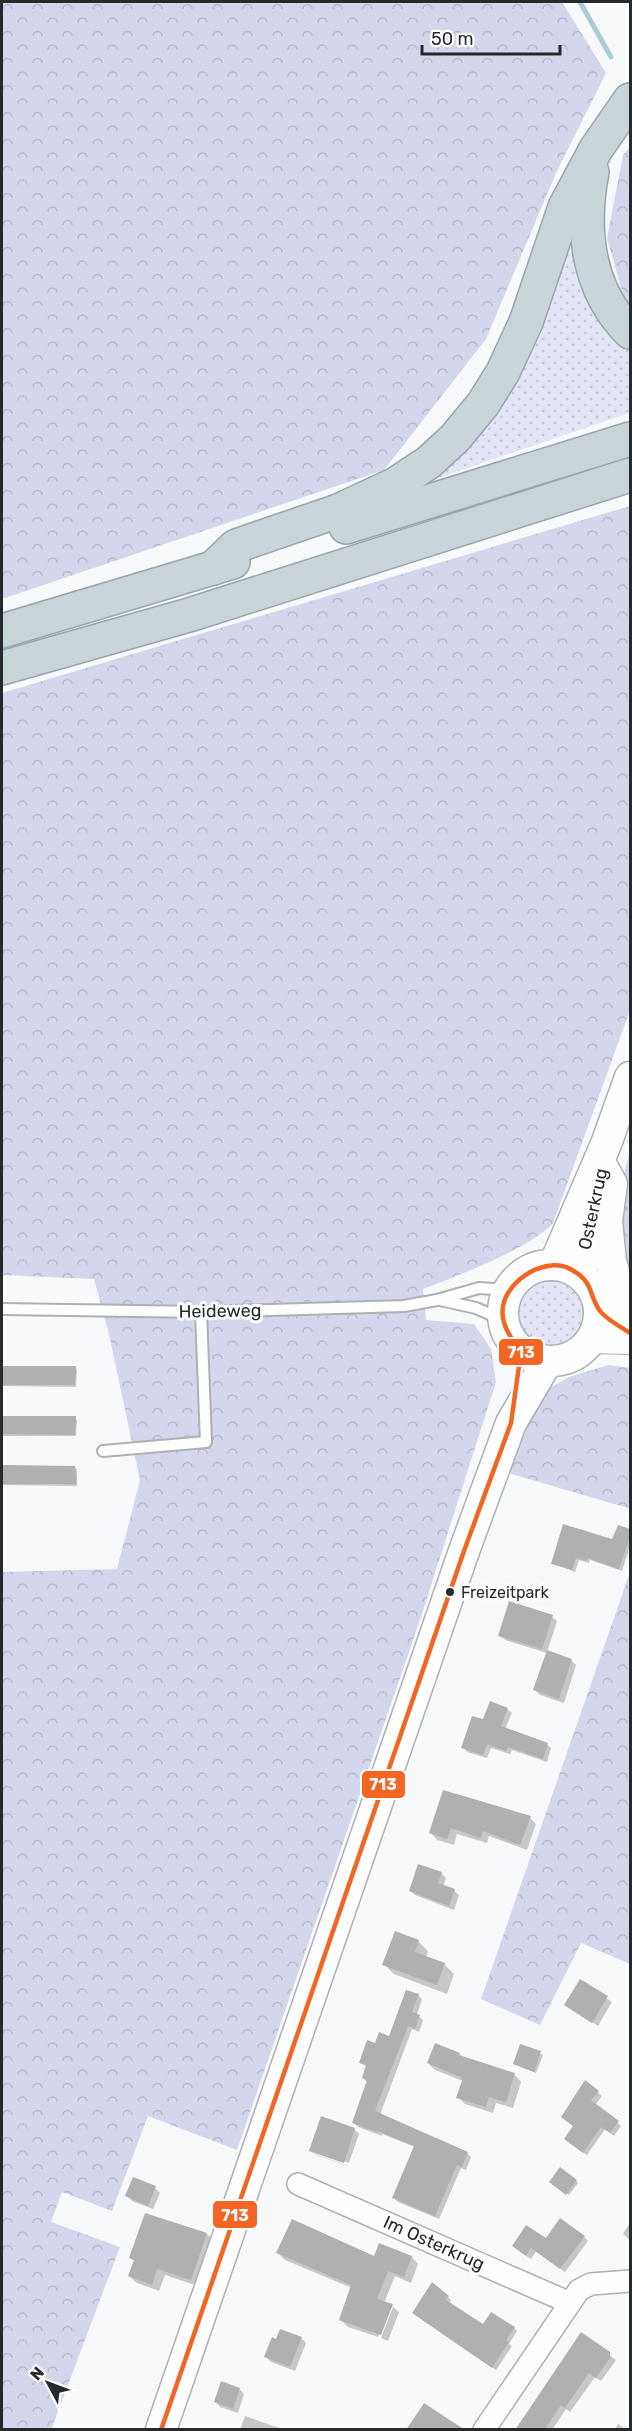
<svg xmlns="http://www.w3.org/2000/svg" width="632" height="2431" font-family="Rubik,sans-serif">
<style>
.grass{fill:url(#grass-dots)}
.forest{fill:url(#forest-crowns)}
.shadow{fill:#0003}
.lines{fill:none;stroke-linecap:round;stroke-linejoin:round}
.stream{stroke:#abcdd3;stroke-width:5}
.building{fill:#aeb0b2}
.service-casing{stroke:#aeb0b2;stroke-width:14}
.minor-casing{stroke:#aeb0b2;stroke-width:24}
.tertiary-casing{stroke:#aeb0b2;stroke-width:28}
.secondary-casing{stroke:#aeb0b2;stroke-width:33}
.motorway-casing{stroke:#9aa6ac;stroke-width:36}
.service{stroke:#fefefe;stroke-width:10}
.minor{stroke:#fefefe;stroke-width:21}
.tertiary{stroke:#fefefe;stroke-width:26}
.secondary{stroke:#fefefe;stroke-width:30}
.motorway{stroke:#c9d4d8;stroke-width:33}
.bus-1-casing{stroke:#fff;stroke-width:9}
.bus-1{stroke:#f26522;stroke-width:4.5}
.bus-dot{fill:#262a2d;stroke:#fff;stroke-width:2}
.labels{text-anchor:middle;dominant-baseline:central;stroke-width:6;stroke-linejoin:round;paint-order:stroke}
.bus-label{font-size:16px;fill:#262a2d;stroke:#fff;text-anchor:start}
.street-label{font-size:18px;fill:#262a2d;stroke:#fff}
.line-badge{stroke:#fff;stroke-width:2}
.badge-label{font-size:16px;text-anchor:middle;font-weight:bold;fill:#fff}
</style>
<defs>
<pattern id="grass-dots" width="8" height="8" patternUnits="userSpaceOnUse" patternTransform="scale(1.5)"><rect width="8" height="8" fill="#e3e5f7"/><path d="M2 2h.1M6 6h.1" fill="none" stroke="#c3c5d4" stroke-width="1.8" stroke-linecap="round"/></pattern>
<pattern id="forest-crowns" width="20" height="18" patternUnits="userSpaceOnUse" patternTransform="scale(1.5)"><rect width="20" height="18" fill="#d4d6eb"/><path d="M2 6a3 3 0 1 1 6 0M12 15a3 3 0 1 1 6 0" fill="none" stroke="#b6b8ca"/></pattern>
</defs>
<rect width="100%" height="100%" fill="#f7f9fb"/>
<g class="grass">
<path d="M570,215l60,129v69l-216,73 56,-56z"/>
<circle cx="552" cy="1313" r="38"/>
</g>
<g class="forest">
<path d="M2,2h560l44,71 -50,100 -70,166 -102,131 -382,129z"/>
<path d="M630,147v156l-6,-5 -17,-60 16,-83z"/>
<path d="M630,506v504l-77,213c-22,25 -96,53 -130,66l3,31 48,4 17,25 5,33 -76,238 -183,530 -89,-34 -36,95 -50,-19 -11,30 69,25 -69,183 -49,-1v-857l115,-3 23,-89 -31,-146 -15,-55 -92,-4v-582z"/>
<path d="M630,1150v134l-14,-75z"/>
<path d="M608,1365l22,3v139l-2,1 -123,-36 36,-79 28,-16z"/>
<path d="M630,1572v392l-49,-21 -41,82 -59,-26z"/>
</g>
<g class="shadow">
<path d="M2,1367l73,1 2,2 -1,17 -74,-1z"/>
<path d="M2,1417l73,1 2,2 -1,16h-74z"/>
<path d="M2,1467h73l2,3v16l-75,-1z"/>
<path d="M619,1527l11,4v15l-8,25 -32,-11 -1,3 -10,-3 -4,12 -22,-9 60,-22z"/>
<path d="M552,1617l5,4 -10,31 24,8 5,5 -12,38 -24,-8 -5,-5 12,-37 -42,-13 -5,-5z"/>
<path d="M507,1709l5,4 -7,16 42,15 4,4 -4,14 -35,-12 -2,4 -19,-6 -4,10 -20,-6 -4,-5 21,-26z"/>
<path d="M444,1792l86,26 6,6 -9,26 -38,-14 -2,7 -30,-9 -3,11 -17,-5 -6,-7z"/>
<path d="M441,1873l5,5 -3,9 11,4 5,4 -5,15 -39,-15 -5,-5z"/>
<path d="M418,1941l10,10 -2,7 18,6 10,10 -7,20 -53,-20 -10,-10z"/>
<path d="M581,1981l31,21 -14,24 -32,-21z"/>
<path d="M418,1995l4,4 -5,16 6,5 -4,12 -7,-3 -32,86 87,38 4,4 -5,13 -5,-2 -22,51 -41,-17 -4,-4 21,-51 -33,-13v2l-24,-9 -4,-4 14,-40 -5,-5 4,-11 -7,-5 16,-17 14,-7z"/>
<path d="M521,2046l22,9 -7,18 -22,-9z"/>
<path d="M459,2054l4,4 52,17 6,7 -8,26 -17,-5 -3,10 -28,-9 -7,-7 5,-16 -28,-11 -7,-7z"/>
<path d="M586,2083l16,13 -7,9 26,21 -7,10 -9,-7 -18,26 -18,-12 5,-16 -12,-10z"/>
<path d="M354,2129l5,5 -10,29 -34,-12v3l-4,-4z"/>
<path d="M315,2154l34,12h-1l-32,-11z"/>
<path d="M576,2181l2,2 -9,12 -16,-11z"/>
<path d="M155,2188l5,5 -7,16 -21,-8 -5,-5z"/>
<path d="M630,2223v17l-7,-6z"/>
<path d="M207,2234l7,7 -16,45 -33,-11 -6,16 -22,-8 -8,-7 6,-14 -4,-4z"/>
<path d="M584,2237l4,4 -23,31 -29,-21 -5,8 -13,-9 28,-10z"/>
<path d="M380,2245l32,12 6,7 -7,19 -16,-7 -11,27 8,3 7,6 -11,29 -7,-3 12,-31h-3l-12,30 -30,-10 -7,-7 11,-32 -67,-28 -7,-7 97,5z"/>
<path d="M448,2297l3,3 -2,3 35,23 30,2 3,3 -8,13 3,2 -16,24 -79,-54z"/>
<path d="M581,2334l35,26 -15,21 -6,-4 -25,35 -4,-3 -14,21h-36z"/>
<path d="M301,2338l5,5 -11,28 -24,-9 -5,-5z"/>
<path d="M239,2389l5,5 -6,19 -18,-6 -4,-5z"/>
<path d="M245,2416l37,13 1,1h-43z"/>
<path d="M618,2424l9,6h-12z"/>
</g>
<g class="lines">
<path class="stream" d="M580,2l31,55"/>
</g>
<g class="building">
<path d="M2,1366h74l-1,19h-73z"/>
<path d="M2,1416h74l-1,19 -73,-1z"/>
<path d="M2,1465l73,1 1,18h-74z"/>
<path d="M563,1524l49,15 6,-14 12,4v8l-11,32 -31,-11 -1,3 -11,-3 -4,12 -21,-6z"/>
<path d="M509,1601l44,14 -11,34 -44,-13z"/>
<path d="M547,1650l25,9 -13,40 -26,-9z"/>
<path d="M490,1701l18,7 -7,18 47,17 -5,16 -35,-12 -2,4 -19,-7 -4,11 -22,-7 11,-32 11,3z"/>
<path d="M443,1790l88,26 -11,29 -37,-14 -2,7 -30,-10 -4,11 -18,-6z"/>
<path d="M418,1864l24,8 -4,11 17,6 -6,17 -40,-15z"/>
<path d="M395,1931l24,9 -4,12 30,11 -8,22 -55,-20z"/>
<path d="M580,1979l28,17 -16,27 -28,-18z"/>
<path d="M406,1990l13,4 -7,18 8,3 -5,14 -7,-3 -33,85 93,41 -6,15 -5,-2 -22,51 -43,-18 22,-52 -36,-15 -1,1 -25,-9 15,-43 -5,-2 4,-13 -7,-2 8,-23 8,3 4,-11 10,4z"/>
<path d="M435,2043l25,10 -1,2 56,18 -9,29 -17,-5 -3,10 -30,-9 7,-20 -36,-15z"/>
<path d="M520,2044l21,7 -7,21 -21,-8z"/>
<path d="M585,2080l14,11 -8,9 28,21 -9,12 -9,-6 -18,26 -19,-14 9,-13 -12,-9z"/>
<path d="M321,2116l34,12 -11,35 -35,-12z"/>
<path d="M560,2167l17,13 -11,15 -17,-13z"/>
<path d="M133,2177l23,9 -8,20 -23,-10z"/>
<path d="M145,2213l62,20 -16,47 -34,-11 -5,16 -24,-9 6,-16 -5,-2z"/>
<path d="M560,2218l25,18 -25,33 -29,-21 -5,8 -14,-10 14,-21 20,13z"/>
<path d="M292,2219l82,37 5,-13 33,13 -8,21 -16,-6 -11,28 16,5 -12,31 -42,-15 12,-35 -75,-32z"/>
<path d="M432,2282l17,14 -3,4 37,24 8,-12 24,15 -9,13 3,2 -17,26 -80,-55z"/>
<path d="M280,2329l22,8 -12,30 -26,-10 8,-20 4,2z"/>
<path d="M581,2332l29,20v6l-14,20 -7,-5 -24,35 -4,-3 -17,25h-29z"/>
<path d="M221,2381l19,7 -7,21 -19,-7z"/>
<path d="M424,2403l41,27h-59z"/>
</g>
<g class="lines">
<g class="service-casing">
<g id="service">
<path d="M440,1300l36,8 27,12"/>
<path d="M2,1309l199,3 203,-6 33,-6 42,-12 29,2"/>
<path d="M103,1451l103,-9 -5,-130"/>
</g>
</g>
<g class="minor-casing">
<g id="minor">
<path d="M298,2184l272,119"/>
<path d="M484,2430l95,-140 12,-6 39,-3"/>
</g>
</g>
<g class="tertiary-casing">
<g id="tertiary">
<path d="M600,1311l30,22"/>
<path d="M592,1340l38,1"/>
</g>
</g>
<g class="secondary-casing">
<g id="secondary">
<path d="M602,1166l10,18 -5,37 4,41 7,23 12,22"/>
<circle cx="551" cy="1313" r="48"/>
<path d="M554,1265l52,-121 24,-67"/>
<path d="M581,1275l13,-71"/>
<path d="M161,2430l303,-879 47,-128 36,-61"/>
</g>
</g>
<g class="motorway-casing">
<g id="motorway">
<path d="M592,172c-11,57 -5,117 38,160"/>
<path d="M346,527l284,-88"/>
<path d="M213,568l23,-22 102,-35 58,-27 33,-22 26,-24 28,-34 20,-32 23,-50 39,-115 31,-58 34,-49"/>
<path d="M2,631l231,-69"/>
<path d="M2,668l187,-53 441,-140"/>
</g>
</g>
<use href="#service" class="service"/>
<use href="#minor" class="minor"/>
<use href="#tertiary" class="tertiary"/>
<use href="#secondary" class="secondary"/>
<use href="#motorway" class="motorway"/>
<g class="bus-1-casing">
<path id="bus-1" d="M161,2430l303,-879 47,-128 10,-71c-10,-14 -21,-28 -18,-46 5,-27 44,-51 69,-36 23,13 16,25 28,41 7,9 21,16 30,22"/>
</g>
<use href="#bus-1" class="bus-1"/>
</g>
<circle class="bus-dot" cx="450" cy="1592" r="5"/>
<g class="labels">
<g class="bus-label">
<text x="461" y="1592">Freizeitpark</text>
</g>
<g class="street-label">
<text transform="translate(593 1209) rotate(-78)">Osterkrug</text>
<text transform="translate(220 1311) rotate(-1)">Heideweg</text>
<text transform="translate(434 2243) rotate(24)">Im Osterkrug</text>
</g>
</g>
<g class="line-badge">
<rect x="498" y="1338" width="46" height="28" rx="6" fill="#f26522"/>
<rect x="361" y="1770" width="45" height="29" rx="6" fill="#f26522"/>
<rect x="212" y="2200" width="46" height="29" rx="6" fill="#f26522"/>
</g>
<g class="badge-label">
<text x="521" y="1358">713</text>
<text x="383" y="1790">713</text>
<text x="235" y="2221">713</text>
</g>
<rect width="632" height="2431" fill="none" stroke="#262a2d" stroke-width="6"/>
<g transform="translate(48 2383) rotate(311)" stroke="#ffffff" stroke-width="4.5" paint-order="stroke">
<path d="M0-4.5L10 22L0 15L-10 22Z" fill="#262a2d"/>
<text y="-9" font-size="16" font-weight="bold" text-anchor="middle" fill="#262a2d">N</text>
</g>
<path d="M422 45v9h138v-9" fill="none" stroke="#262a2d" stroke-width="3"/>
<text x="431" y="45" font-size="18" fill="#262a2d" stroke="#ffffff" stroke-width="4.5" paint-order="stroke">50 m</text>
</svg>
